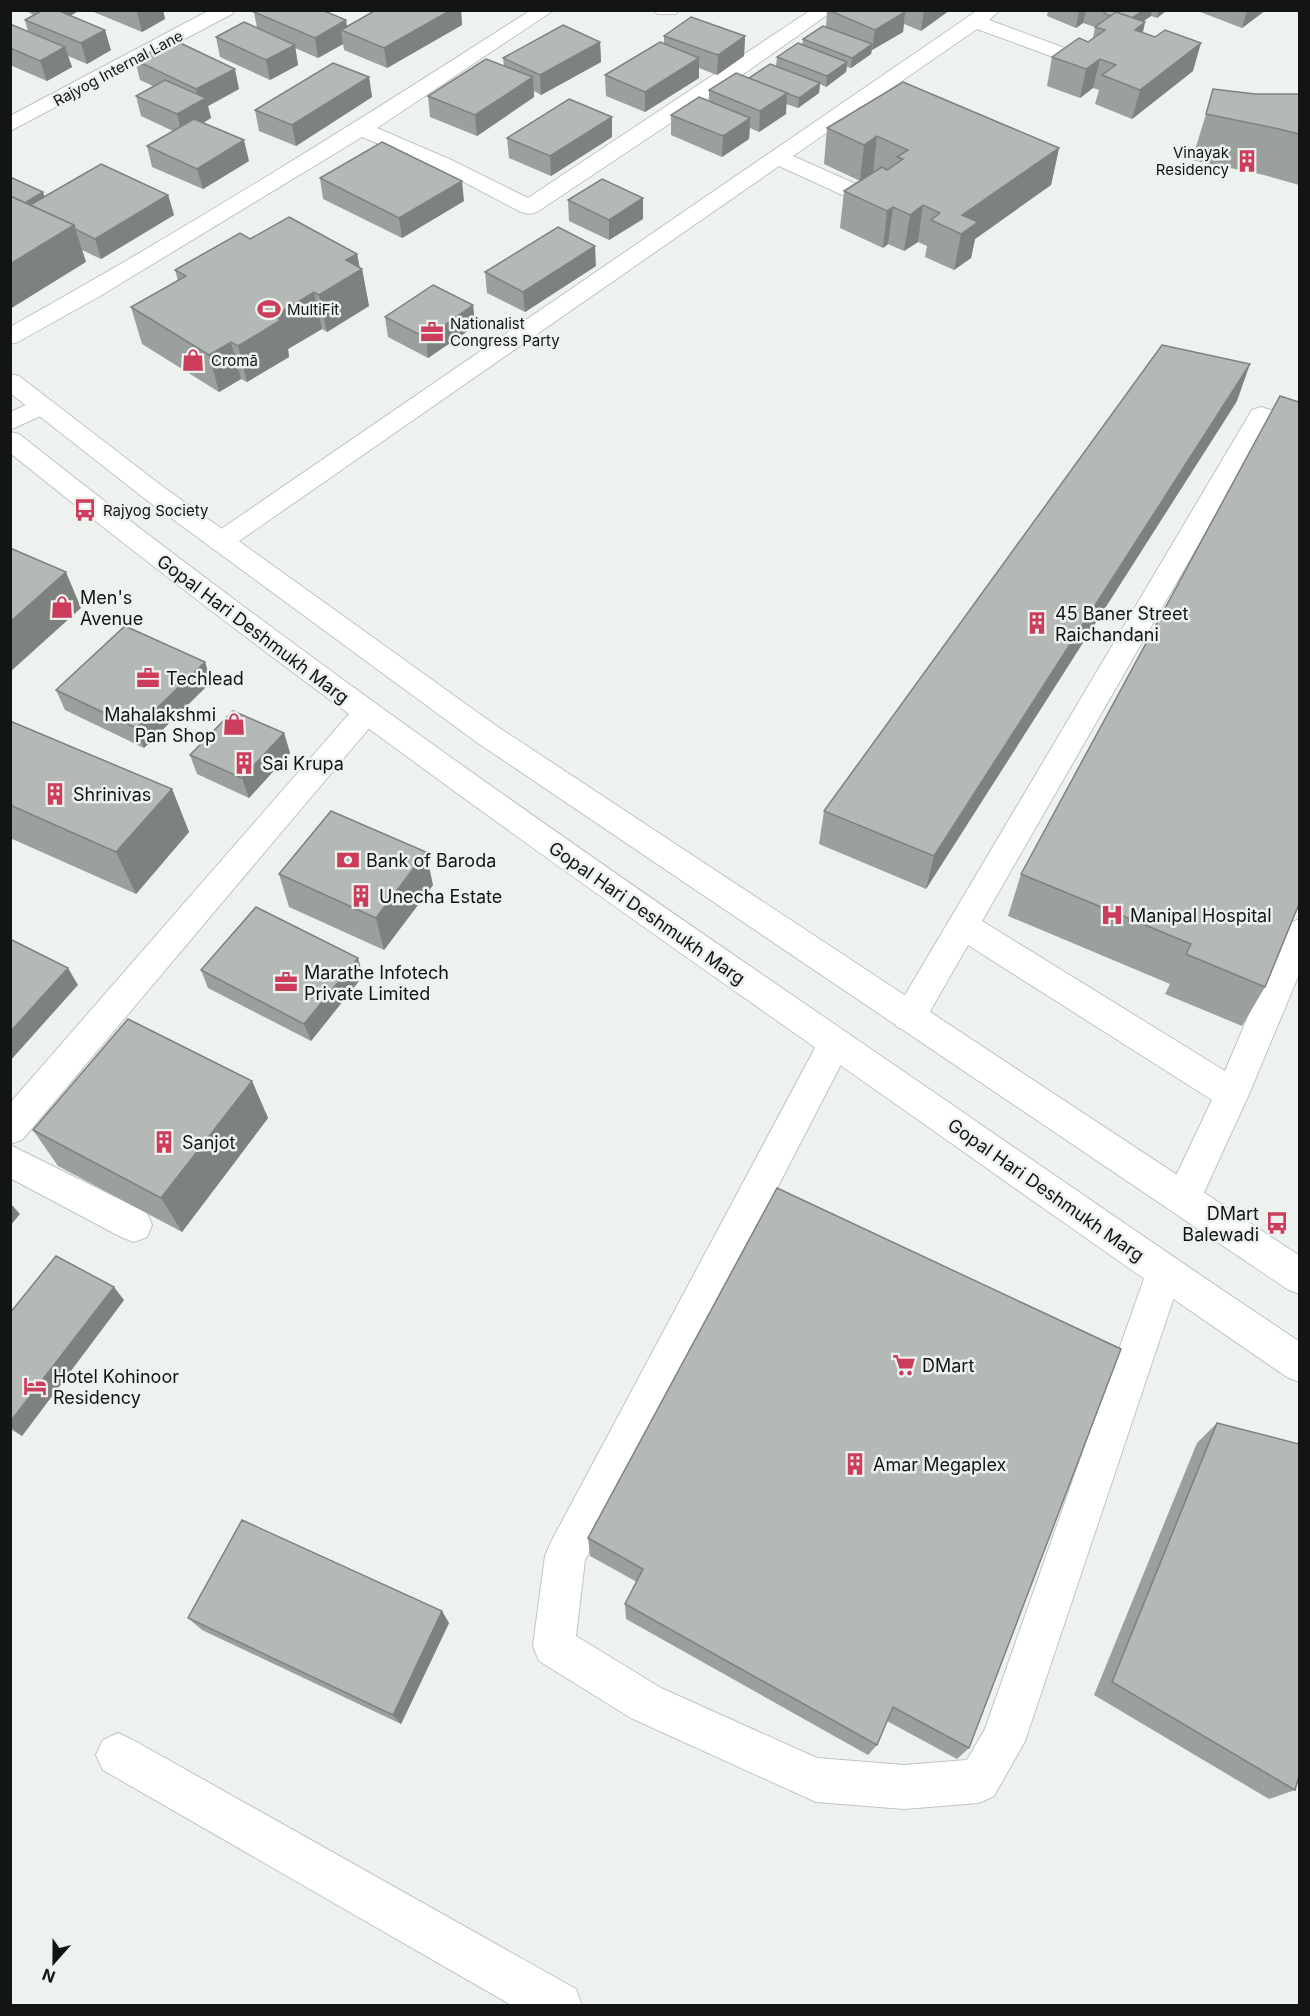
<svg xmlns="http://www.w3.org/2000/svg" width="1310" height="2016" font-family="Inter,sans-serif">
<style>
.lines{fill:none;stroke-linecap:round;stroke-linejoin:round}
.minor-casing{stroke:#c0c5c2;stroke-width:2}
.major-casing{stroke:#c0c5c2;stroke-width:2}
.minor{fill:#fff;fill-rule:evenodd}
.major{fill:#fff;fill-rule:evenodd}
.wall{fill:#9b9f9d}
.shaded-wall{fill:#7e827f}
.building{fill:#b4b9b6;stroke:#7e827f;stroke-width:1.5}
.labels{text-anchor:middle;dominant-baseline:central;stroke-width:5;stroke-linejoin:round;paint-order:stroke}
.far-street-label{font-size:15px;fill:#131514;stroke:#edf2ef}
.far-poi-label{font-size:15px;fill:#131514;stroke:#edf2ef;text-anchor:start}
.poi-label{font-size:18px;fill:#131514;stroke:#edf2ef;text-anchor:start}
.street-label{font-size:18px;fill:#131514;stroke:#edf2ef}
</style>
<rect width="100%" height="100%" fill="#edf2ef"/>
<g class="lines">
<g class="minor-casing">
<g id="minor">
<path d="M210,10h24l-2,4 -222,117v-15z"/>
<path d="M531,10h23l-177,118 72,31 79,39 283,-188h23l-99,70 -198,132 -8,2 -8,-2 -86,-45 -73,-30 -262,159 -82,46 -8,2v-17c178,-99 350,-207 521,-317z"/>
<path d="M655,10h23l-2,4h-19z"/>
<path d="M978,10h22l-11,10 81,30 3,4 -3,4h-14l-79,-29 -184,127 74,33 3,5 -3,5 -8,1 -8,-1 -72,-33 -550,382 -9,3 -9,-3 -4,-6 4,-6z"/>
<path d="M40,399l9,3 3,5 -3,5 -39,18v-18z"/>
<path d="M1261,407l39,12v16l-33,-10 -285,496 243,150 59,-139 5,-9 11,-4v53l-51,122 -53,116 -13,5 -13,-5 -5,-11 47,-99 -244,-155 -47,82 -12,4 -12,-4 -5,-10 357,-602 3,-5z"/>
<path d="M366,702l10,4 4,7 -4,7 -354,420 -12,4v-41l346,-397z"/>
<path d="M835,1029l12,4 5,10 -267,517 -9,76 85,52 156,70 87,7 63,-5 18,-31 161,-456 5,-12 13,-5 13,5 5,12 -157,468 -31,55 -15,7 -75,6 -88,-7 -185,-84 -92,-57 -6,-15 12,-90 6,-14 272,-509z"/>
<path d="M10,1145l137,68 5,12 -5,12 -13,5 -13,-5 -111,-59z"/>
<path d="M118,1733l15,7 443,249 6,17h-69l-410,-236 -7,-15 7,-15z"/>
</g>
</g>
<g class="major-casing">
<g id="major">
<path d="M10,374l9,2 143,110 333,239 805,531v38l-13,-5 -812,-548 -331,-243 -134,-105z"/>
<path d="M10,432l9,2c262,208 536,399 811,587 157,107 312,216 470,321v40l-13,-5c-162,-110 -321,-224 -481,-336 -270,-189 -539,-381 -796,-588z"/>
</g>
</g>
<use href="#minor" class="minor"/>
<use href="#major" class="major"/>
</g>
<g class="wall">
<path d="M24,10h56l-10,6 41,34 -24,14 -19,-8 4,11 -25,14 -37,-16v-41l18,8 -3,-12 9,-5z"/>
<path d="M89,10h74l2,9 -23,13z"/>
<path d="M376,10h85l1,15 -75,43 -43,-18 -1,-6 -25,14 -23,-10 3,17 -28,15 -50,-23 -4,-20 41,-9 -3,-16 93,14z"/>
<path d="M827,10h123l-29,21 -17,-7 -1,8 -31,18 -1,4 -20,14 -4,-1 -1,5 -20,15 -6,-3 -1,9 -21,15 -12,-4v10l-27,18 -9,-4 -1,11 -27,18 -51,-22v-20l38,-14v-11l40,-12 27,-12 1,-9 25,-12 1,-6 23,-12z"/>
<path d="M1048,10h119l-10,8 -6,-2 -8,5 2,1 -2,11 50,38 -61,48 -37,-15 4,-14 -6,-2 -13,10 -33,-12 5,-29 36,-15 5,-4 2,-11 -12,-4 -7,5 -29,-12z"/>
<path d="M1195,10h71l-24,18z"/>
<path d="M664,36h81l-1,20 -27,19 -18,-7v10l-54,34 -39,-16 -1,-21 59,-31z"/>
<path d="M600,42l1,20 -60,33 -7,-4v6l-57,39 -47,-19 -2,-21 76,-30 -1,-8z"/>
<path d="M135,60l104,29 -31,17 3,12 -8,5 46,38 -46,28 -51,-22 -5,-21 26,-15 -32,-15 -5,-20 17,-10 -13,-6z"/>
<path d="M369,77l3,20 -76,49 -37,-15 -4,-21z"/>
<path d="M1255,94h44v91l-35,-10 -72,-15 14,-46z"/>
<path d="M827,128l232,20 -8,37 -76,54 -4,19 -17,12 -29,-13 2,-11 -9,-4 -14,9 -16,-7 -5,4 -43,-20 4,-37 16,-10 -36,-17z"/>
<path d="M612,137l-61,39 -42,-18 -2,-20z"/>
<path d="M320,178l144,23 -62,37 -79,-39z"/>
<path d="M168,195l6,20 -73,44 -19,-9 4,12 -42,-66z"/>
<path d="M643,198v21l-34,21 -40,-19 -1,-21z"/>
<path d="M250,239l107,15 3,14 2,1 7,37 -42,26 -5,-3 -34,20 1,8 -42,25 -6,-3 -22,13 -77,-48 -11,-37 47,-26 -3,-11z"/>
<path d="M596,266l-71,46 -38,-19 -2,-21z"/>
<path d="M473,305l2,21 -47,32 -40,-21 -3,-20z"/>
<path d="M1280,396l-15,591 -23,39 -77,-32 5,-10 -162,-68 13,-42z"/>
<path d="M1237,401l-311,488 -107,-45 5,-33z"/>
<path d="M205,662l6,20 -67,66 -79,-38 -9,-20z"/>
<path d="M10,721l162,68 17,43 -53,62 -126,-56z"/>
<path d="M284,733l6,20 -41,45 -52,-24 -7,-19z"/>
<path d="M279,874l154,11 -49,65 -95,-43z"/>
<path d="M201,970l162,6 -52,65 -103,-53z"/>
<path d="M252,1081l16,37 -86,114 -124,-66 -25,-36z"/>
<path d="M124,1300l-102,136 -12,-7v-116z"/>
<path d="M1217,1423l78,367 -26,9 -175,-104 103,-252z"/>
<path d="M588,1538l381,210 -12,11 -70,-38 -10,24 -9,10 -242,-136 -1,-15 12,-22 -47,-26z"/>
<path d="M188,1618l261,5 -48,101 -199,-94z"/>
</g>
<g class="shaded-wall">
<path d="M51,10h29l-25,14z"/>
<path d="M139,10h24l2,9 -23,13 -5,-20z"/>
<path d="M451,10h10l1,15 -75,43 -3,-20z"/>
<path d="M924,10h26l-29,21z"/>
<path d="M1079,10h7l-3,13 -7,5z"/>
<path d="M1138,10h14l-1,6 -10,7 4,-1 -7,29 -11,-29z"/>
<path d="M1159,10h8l-10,8z"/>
<path d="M1247,10h19l-24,18z"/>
<path d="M905,12l-2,20 -31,18 3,-20z"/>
<path d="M346,20l2,13 -7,-3 2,14 -25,14 -3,-20z"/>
<path d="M105,30l6,20 -24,14 -6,-21z"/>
<path d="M745,36l-1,20 -27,19 1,-20z"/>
<path d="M600,42l1,20 -60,33 -1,-20z"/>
<path d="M1201,43l-8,28 -61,48 8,-29z"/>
<path d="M872,44l-1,10 -20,14 1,-10z"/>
<path d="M295,45l3,20 -28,15 -4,-20z"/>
<path d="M65,47l7,20 -25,14 -7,-20z"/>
<path d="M699,58v20l-54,34v-20z"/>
<path d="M1100,59l-7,29 -13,10 6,-29z"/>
<path d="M847,62l-1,10 -20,15 1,-11z"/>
<path d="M235,69l4,20 -31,17 3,12 -29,17 -5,-21 22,-12 -3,-13z"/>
<path d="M369,77l3,20 -76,49 -4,-21z"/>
<path d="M533,77l1,20 -57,39 -2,-21z"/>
<path d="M820,83l-1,10 -21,15 1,-10z"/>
<path d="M787,93l-1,21 -27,18 1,-21z"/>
<path d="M612,117v20l-61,39 -1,-20z"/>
<path d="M750,118l-1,21 -27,18 1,-21z"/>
<path d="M877,136l-4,37 -13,8 4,-36z"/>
<path d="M244,140l5,21 -46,28 -6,-20z"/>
<path d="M1059,148l-8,37 -76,54 -4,19 -17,12 7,-36 1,-19z"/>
<path d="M462,181l2,20 -62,37 -3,-20z"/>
<path d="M43,192l7,21 -40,-2z"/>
<path d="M168,195l6,20 -73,44 -6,-20z"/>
<path d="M643,198v21l-34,21v-20z"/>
<path d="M923,205l-5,37 -14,9 6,-36z"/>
<path d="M893,207l-5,37 -5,4 4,-37z"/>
<path d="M74,225l12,37 -76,47v-45z"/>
<path d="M595,246l1,20 -71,46 -2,-20z"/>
<path d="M357,254l3,17 2,-2 7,37 -42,26 -8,-37 27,-35z"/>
<path d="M314,292l8,37 -34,20 1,8 -42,25 -9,-36 36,-30z"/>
<path d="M473,305l2,21 -47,32 -2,-20z"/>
<path d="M231,342l10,37 -22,13 -10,-37z"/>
<path d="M1250,364l-13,37 -311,488 8,-33z"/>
<path d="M66,572l15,36 -71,64v-50z"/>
<path d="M205,662l6,20 -67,66 -8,-20z"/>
<path d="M284,733l6,20 -41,45 -7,-20z"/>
<path d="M172,789l17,43 -53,62 -20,-42z"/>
<path d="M426,852l7,33 -49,65 -8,-32z"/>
<path d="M358,958l5,18 -52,65 -7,-17z"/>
<path d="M68,968l10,17 -68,76v-29z"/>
<path d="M252,1081l16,37 -86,114 -21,-34z"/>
<path d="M10,1203l10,11 -10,12z"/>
<path d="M114,1287l10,13 -102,136 -12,-10v-4z"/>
<path d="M442,1611l7,12 -48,101 -8,-9z"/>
</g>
<g class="building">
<path d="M43,10h14l48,20 -24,13 -56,-23z"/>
<path d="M257,10h65l24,10 -31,18 -61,-26z"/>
<path d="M376,10h75l-67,38 -43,-18z"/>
<path d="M828,10h75l2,2 -30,18z"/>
<path d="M1107,10h36l-11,8 -16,-6 -5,4 -7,-3z"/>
<path d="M1116,12l29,10 -10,8 20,7 10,-7 36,13 -61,47 -38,-15 14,-10 -16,-6 -14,10 -34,-12 27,-19 9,4 17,-12 -10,-3z"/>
<path d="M691,17l54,19 -27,19 -54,-19z"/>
<path d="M244,22l51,23 -29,15 -50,-23z"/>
<path d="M10,24l55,23 -25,14 -30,-13z"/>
<path d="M563,25l37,17 -60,33 -37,-17z"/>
<path d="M823,26l49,18 -20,14 -49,-19z"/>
<path d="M174,40l61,29 -39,20 -61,-29z"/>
<path d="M660,42l39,16 -54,34 -40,-17z"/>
<path d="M798,43l49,19 -20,14 -50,-19z"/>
<path d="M486,59l47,18 -58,38 -47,-19z"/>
<path d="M333,63l36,14 -77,48 -37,-15z"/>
<path d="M770,64l50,19 -21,15 -50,-20z"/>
<path d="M736,73l51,20 -27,18 -51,-21z"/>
<path d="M165,80l41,18 -29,16 -41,-18z"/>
<path d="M903,82l156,66 -97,67 16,7 -17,12 -30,-14 9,-7 -17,-8 -13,10 -17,-8 -6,4 -43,-20 38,-24 5,3 16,-11 -6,-2 11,-7 -31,-14 -13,9 -37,-17z"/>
<path d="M1213,89l42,5h44v40l-20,-5 -73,-15z"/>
<path d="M699,97l51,21 -27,18 -52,-21z"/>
<path d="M569,99l43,18 -62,39 -43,-18z"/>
<path d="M194,119l50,21 -47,29 -50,-23z"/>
<path d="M382,142l80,39 -63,37 -79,-40z"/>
<path d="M101,164l67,31 -73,44 -20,-10 -1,-4 -44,-20z"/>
<path d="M10,177l33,15 -18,11 -15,-7z"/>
<path d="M602,179l41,19 -34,22 -41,-20z"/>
<path d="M10,196l64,29 -64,39z"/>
<path d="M289,217l68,37 -11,6 16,9 -43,26 -5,-3 -40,24 7,4 -43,26 -7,-4 -22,13 -78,-48 55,-31 -11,-6 65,-37 10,6z"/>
<path d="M558,227l37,19 -72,46 -38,-20z"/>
<path d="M433,285l40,20 -47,33 -41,-21z"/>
<path d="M1162,345l88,19 -316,492 -110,-45z"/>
<path d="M1280,396l19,6v502l-34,83 -79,-33 5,-10 -170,-70z"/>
<path d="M10,548l56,24 -56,50z"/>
<path d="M125,626l80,36 -69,66 -80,-38z"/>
<path d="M233,711l51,22 -42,45 -52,-23z"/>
<path d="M10,721l162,68 -56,63 -106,-47z"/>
<path d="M331,811l95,41 -50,66 -97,-44z"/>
<path d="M256,907l102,51 -54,66 -103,-54z"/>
<path d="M10,939l58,29 -58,64z"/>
<path d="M128,1019l124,62 -91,117 -128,-68z"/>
<path d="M777,1188l344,161 -152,399 -76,-41 -16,38 -252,-141 18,-35 -55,-31z"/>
<path d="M56,1256l58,31 -104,135v-109z"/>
<path d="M1217,1423l82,21v332l-4,14 -183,-108z"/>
<path d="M242,1520l200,91 -49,104 -205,-97z"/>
</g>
<defs>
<g id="building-bare" transform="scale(1.8)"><path d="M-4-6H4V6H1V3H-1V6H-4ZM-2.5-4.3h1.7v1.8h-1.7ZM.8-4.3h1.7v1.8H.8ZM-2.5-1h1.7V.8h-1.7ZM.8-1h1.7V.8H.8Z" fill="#cc3c5b" stroke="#edf2ef" stroke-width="2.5" paint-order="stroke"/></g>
<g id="stadium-bare" transform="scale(1.8)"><path d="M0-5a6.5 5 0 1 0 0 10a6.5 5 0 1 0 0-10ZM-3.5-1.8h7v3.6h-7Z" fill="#cc3c5b" stroke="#edf2ef" stroke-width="2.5" paint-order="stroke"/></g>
<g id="office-bare" transform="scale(1.8)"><path d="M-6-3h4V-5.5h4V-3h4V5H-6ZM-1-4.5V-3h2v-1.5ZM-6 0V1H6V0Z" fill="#cc3c5b" stroke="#edf2ef" stroke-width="2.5" paint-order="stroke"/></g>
<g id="shop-bare" transform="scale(1.8)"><path d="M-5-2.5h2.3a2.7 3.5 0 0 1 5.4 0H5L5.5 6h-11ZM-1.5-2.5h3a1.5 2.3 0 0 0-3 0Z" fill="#cc3c5b" stroke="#edf2ef" stroke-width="2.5" paint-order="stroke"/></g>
<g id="bus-bare" transform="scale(1.8)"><path d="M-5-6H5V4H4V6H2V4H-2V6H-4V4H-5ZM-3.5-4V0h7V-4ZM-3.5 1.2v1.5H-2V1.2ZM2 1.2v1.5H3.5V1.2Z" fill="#cc3c5b" stroke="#edf2ef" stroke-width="2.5" paint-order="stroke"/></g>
<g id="bank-bare" transform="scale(1.8)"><path d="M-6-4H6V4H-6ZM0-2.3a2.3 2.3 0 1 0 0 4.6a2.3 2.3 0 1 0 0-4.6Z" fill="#cc3c5b" stroke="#edf2ef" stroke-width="2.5" paint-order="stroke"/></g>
<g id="hospital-bare" transform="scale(1.8)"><path d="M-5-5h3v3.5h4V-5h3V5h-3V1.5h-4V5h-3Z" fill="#cc3c5b" stroke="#edf2ef" stroke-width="2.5" paint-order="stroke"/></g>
<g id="supermarket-bare" transform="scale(1.8)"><path d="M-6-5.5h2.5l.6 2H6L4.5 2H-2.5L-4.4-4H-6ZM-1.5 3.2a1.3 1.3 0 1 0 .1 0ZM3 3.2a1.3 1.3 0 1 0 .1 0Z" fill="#cc3c5b" stroke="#edf2ef" stroke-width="2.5" paint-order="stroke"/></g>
<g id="hotel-bare" transform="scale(1.8)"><path d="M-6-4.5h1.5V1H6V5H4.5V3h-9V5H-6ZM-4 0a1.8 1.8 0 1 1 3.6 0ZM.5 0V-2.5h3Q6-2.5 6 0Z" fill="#cc3c5b" stroke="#edf2ef" stroke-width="2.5" paint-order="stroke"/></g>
</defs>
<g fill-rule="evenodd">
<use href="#building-bare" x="1247" y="161"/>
<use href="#stadium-bare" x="269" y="309"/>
<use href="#office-bare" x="432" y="332"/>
<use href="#shop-bare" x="193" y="360"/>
<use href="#bus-bare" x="85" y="510"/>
<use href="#shop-bare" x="62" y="607"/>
<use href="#building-bare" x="1037" y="623"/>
<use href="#office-bare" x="148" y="678"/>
<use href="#shop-bare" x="234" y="724"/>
<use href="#building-bare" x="244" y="763"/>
<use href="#building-bare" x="55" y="794"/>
<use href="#bank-bare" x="348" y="860"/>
<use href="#building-bare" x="361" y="896"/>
<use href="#hospital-bare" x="1112" y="915"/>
<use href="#office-bare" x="286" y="982"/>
<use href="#building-bare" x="164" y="1142"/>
<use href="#bus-bare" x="1277" y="1223"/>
<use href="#supermarket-bare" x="904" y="1365"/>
<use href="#hotel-bare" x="35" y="1386"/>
<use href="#building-bare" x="855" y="1464"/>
</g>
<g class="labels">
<g class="far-street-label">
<text transform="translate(118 68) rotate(-28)">Rajyog Internal Lane</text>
</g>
<g class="far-poi-label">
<text x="1229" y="152" text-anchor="end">Vinayak<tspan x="1229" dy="17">Residency</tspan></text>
<text x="287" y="309">MultiFit</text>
<text x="450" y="323">Nationalist<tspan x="450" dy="17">Congress Party</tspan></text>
<text x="211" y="360">Cromā</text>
<text x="103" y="510">Rajyog Society</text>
</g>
<g class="poi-label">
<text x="80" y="597">Men's<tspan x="80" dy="21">Avenue</tspan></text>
<text x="1055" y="613">45 Baner Street<tspan x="1055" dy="21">Raichandani</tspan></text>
<text x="166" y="678">Techlead</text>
<text x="216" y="714" text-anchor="end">Mahalakshmi<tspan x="216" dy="21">Pan Shop</tspan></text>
<text x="262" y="763">Sai Krupa</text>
<text x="73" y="794">Shrinivas</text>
<text x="366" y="860">Bank of Baroda</text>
<text x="379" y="896">Unecha Estate</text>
<text x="1130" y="915">Manipal Hospital</text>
<text x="304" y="972">Marathe Infotech<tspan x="304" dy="21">Private Limited</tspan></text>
<text x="182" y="1142">Sanjot</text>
<text x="1259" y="1213" text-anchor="end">DMart<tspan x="1259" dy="21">Balewadi</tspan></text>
<text x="922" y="1365">DMart</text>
<text x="53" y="1376">Hotel Kohinoor<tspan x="53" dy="21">Residency</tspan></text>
<text x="873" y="1464">Amar Megaplex</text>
</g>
<g class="street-label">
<text transform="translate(253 629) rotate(37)">Gopal Hari Deshmukh Marg</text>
<text transform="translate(647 913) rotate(35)">Gopal Hari Deshmukh Marg</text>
<text transform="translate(1046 1190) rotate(35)">Gopal Hari Deshmukh Marg</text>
</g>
</g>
<rect width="1310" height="2016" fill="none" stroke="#131514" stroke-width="24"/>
<g transform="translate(54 1962) rotate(201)" stroke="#edf2ef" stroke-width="4.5" paint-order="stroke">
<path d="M0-4.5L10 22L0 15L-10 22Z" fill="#131514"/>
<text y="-9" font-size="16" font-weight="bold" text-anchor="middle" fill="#131514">N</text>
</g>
</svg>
